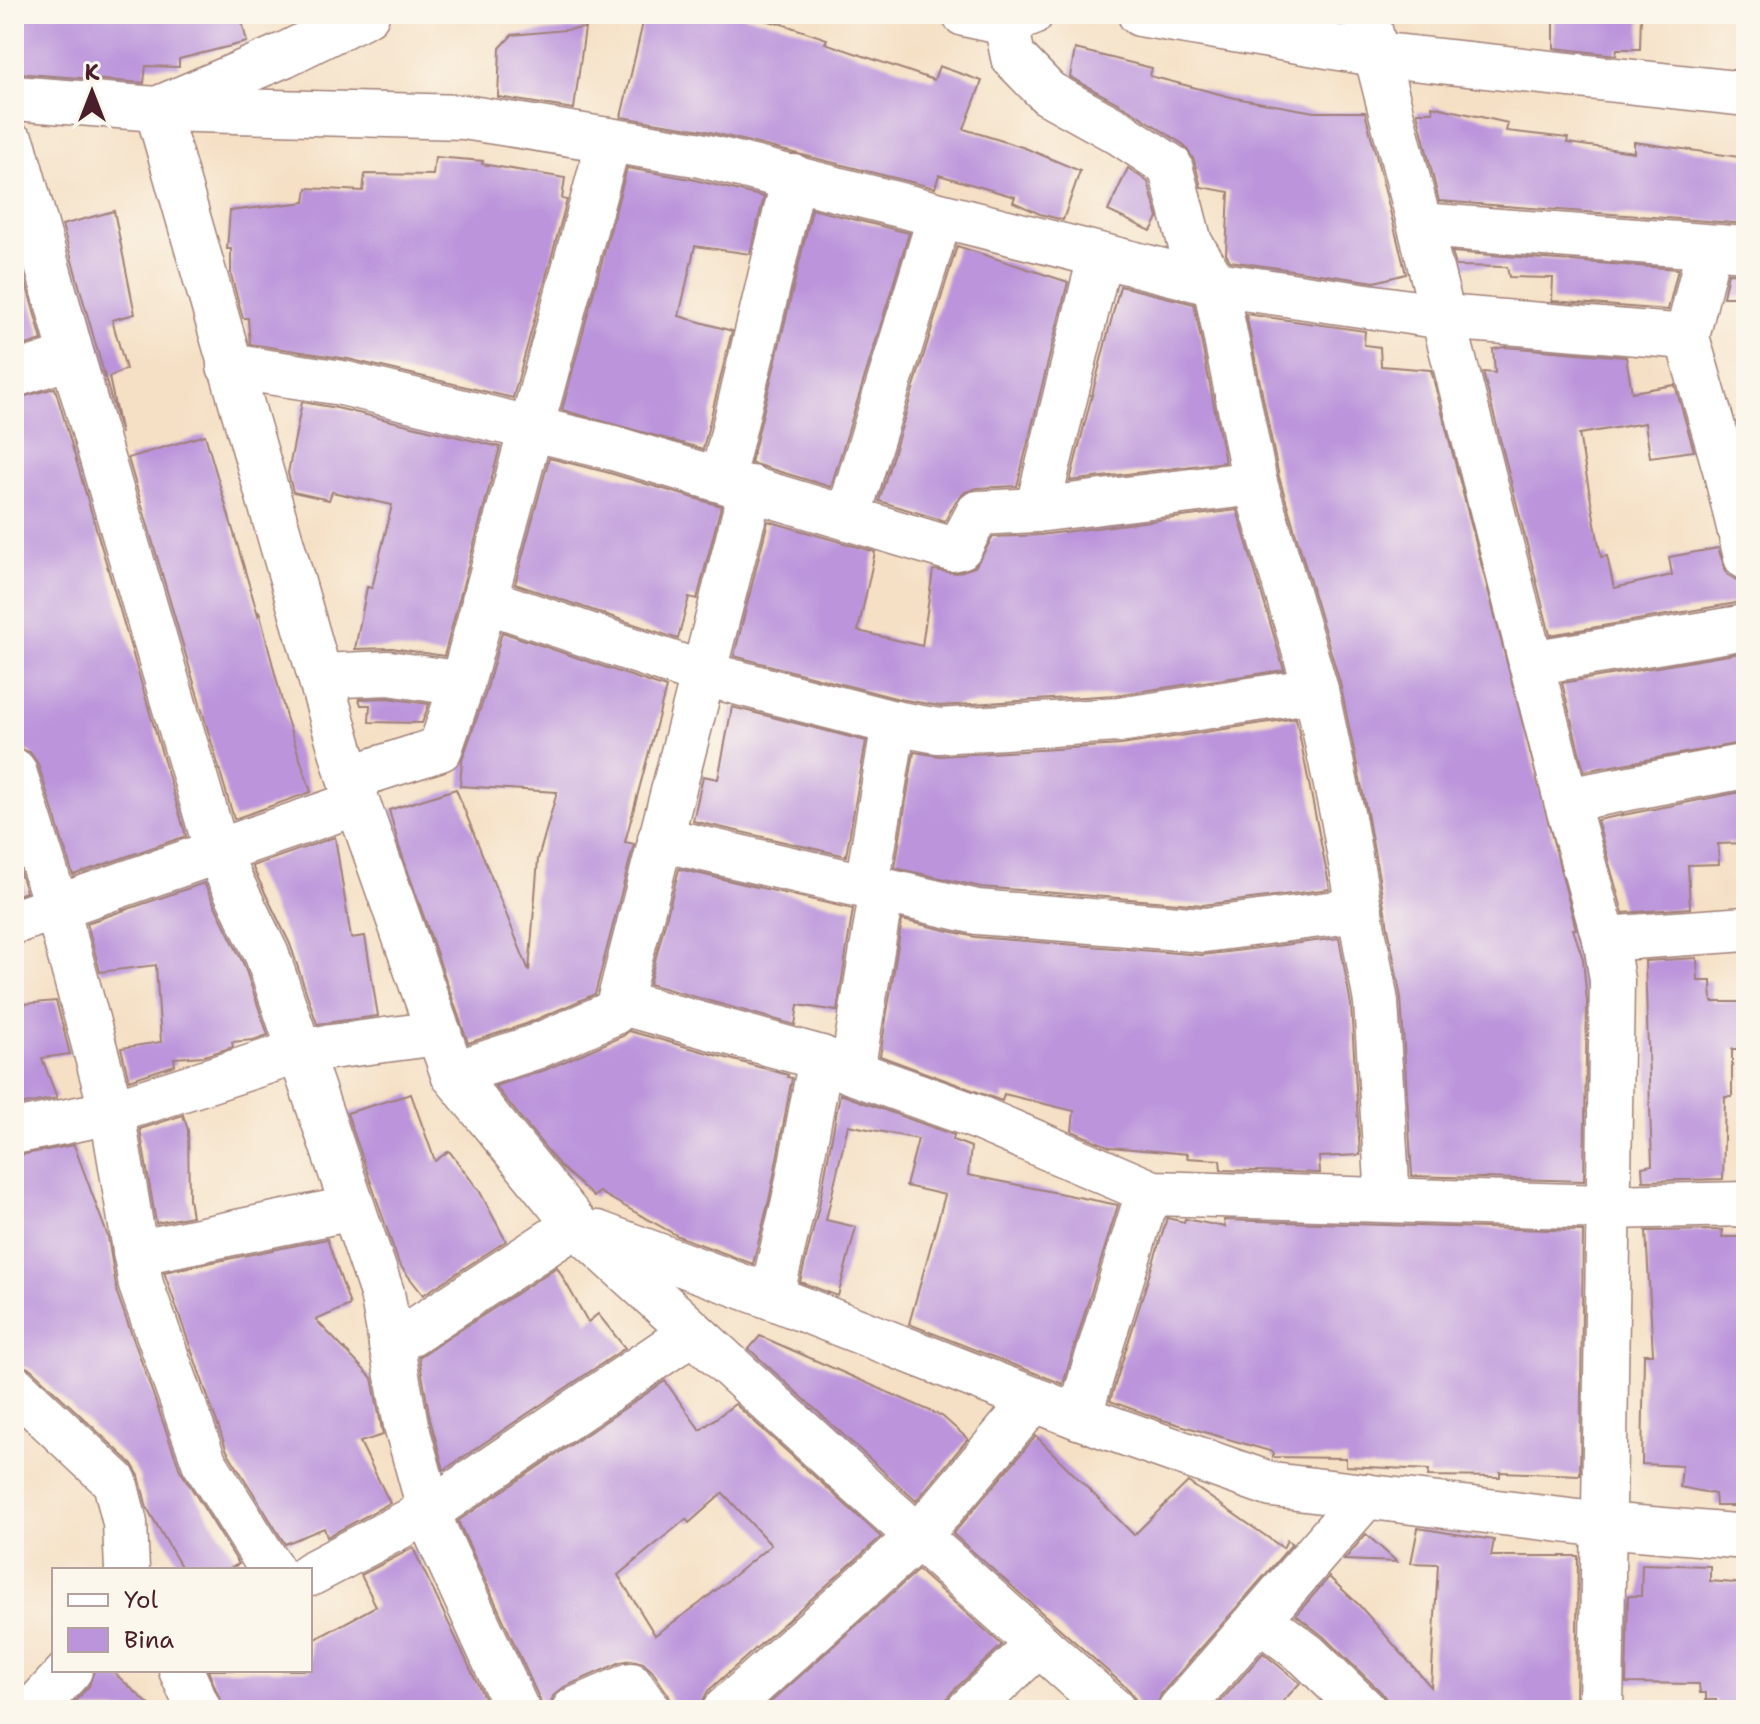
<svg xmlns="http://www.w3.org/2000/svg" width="1760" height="1724" font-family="'Shantell Sans',sans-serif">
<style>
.building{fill:#bb94db;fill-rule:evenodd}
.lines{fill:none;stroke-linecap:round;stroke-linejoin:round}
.minor-casing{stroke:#a08078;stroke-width:47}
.tertiary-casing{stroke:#a08078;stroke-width:47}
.minor{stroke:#fff;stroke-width:44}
.tertiary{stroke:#fff;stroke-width:44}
</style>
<rect width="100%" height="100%" fill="#fbf7ec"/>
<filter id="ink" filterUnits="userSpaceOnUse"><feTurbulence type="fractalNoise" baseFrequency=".0125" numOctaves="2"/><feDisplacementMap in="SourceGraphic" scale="16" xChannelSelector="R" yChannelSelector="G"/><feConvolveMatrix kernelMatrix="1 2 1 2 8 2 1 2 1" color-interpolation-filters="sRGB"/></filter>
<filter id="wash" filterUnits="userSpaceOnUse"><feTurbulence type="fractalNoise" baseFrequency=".006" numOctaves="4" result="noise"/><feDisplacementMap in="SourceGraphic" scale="32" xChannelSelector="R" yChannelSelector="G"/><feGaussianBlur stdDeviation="1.8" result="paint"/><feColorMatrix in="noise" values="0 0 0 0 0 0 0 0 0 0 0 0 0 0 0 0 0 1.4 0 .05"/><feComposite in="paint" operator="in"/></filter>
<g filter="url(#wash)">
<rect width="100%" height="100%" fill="#f5e0c5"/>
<g id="blocks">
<g class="building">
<path d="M14,14h165v9l38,-9h23l7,28 -68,17v8l-33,-1 -2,17 -130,-10z"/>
<path d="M645,14h91l46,10 45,15 -2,4 109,37 5,-14 43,15 -18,48 61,19 55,23 -17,49 -23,-6 -27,-12 2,-5 -76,-22 -4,13 -233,-58 -81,-13z"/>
<path d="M1554,14h87l-1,35h-23l-1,6 -62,-7z"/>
<path d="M585,28l-11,81 -76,-12 2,-49 12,-13z"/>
<path d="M1075,49l77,19 -2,8 85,22 79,14h51l41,162 -31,8 -145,-21 -4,-7 3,-62 -28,-5 -7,-27 -10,-15 -52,-34 -62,-34z"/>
<path d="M1432,106l76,17 -2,8 62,7 -1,5 67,9v-10l112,16v66l-307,-23 -22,-89h16z"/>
<path d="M435,157l48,4 -1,3 83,14 -3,21 5,1 -54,198 -165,-39 -98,-15 -2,-26h-5l-12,-43v-26h-4l3,-38 75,-9 2,-14 56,3 2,-17 68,1z"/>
<path d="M627,168l64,11 73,18 -14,57 -55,-8 -16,70 53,15 -29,118 -141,-39z"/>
<path d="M1128,168l20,14 10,36 -7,13 -43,-20z"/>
<path d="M812,209l97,24 -78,254 -80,-24z"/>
<path d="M114,211l21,103 -23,6 14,49 -17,8 12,57 -59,-209z"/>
<path d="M957,246l111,36 -51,204 -40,2 -12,4 -9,9 -11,20 -66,-20z"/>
<path d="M14,251h3l25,89 -28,9z"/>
<path d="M1452,252l226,17 -10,41 -116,-9 1,-23 -44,-1 -2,-10 -51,-1z"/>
<path d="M1728,273l18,1v23h-23z"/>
<path d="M1120,286l74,18 31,158 -155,19z"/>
<path d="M1246,314l119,17 -1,14 16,2 1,19 50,4 145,559h-3l10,30 4,42 -3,180 -172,-5 -11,-178 -34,-185 -27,-130 -61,-206z"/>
<path d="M1505,347l121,10 6,35 43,-7 19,66 -44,6 -5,-34 -66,11 22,123 6,-1 7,32 58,-13 -3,-18 49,-9 9,26 11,7 4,21 -192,33 -67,-263 12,1 -2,-24z"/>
<path d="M55,388l131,448 -113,39 -35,-111 -8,-12 -16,-5v-348z"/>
<path d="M302,402l35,6 163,39 -56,209 -52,-8 -37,1 12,-62 5,1 20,-83 -60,-13 -3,8 -36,-8 -5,-19z"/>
<path d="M205,435l53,180 1,-4 27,106 25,75 -77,27 -106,-361z"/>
<path d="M549,458l57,14 115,34 -24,93 -8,-2 -11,42 -163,-55z"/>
<path d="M1237,510l47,160 -168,25 -176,11 -41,-7 -165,-43 34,-135 107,31 -17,79 64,15 11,-76 23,3 19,-6 18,-30 47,-2z"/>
<path d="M502,632l164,56 -41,154 9,2 -39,150 -69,30 -58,19 -69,-197 -10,-36 67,-21 73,182 9,-112 19,-67 -97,-6 2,-26 24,-68z"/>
<path d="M1746,652v90l-162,29 -22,-88z"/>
<path d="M388,698l41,6 -7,19 -53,-1 1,-17h-9l-2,-6z"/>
<path d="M732,707l134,34 -20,115 -153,-35 10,-45 15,3z"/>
<path d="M1296,718l34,171 -127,16 -222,-18 -86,-19 19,-116 26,4 181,-11z"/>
<path d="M1746,791v52l-28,1 1,20 -31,1 2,43 -67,5 -26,-93z"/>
<path d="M335,837l16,101 14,-2 13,80 -61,8 -27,-80 -38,-78z"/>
<path d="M14,854l12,38 -12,4z"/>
<path d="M679,869l174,40 -16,102 -39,-6 -3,20 -146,-41z"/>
<path d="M204,883l40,82 24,70 -15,5 -21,2 1,5 -29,9 -30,2 1,7 -46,15 -8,-32 40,-6 -5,-77 -56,7 -13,-49z"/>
<path d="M902,920l73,17 227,18 137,-17 12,67 9,150 -41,2 1,16 -99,-3 -1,-10 -33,-2 1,-4 -78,-7 -38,-16 2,-20 -70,-17 -2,7 -122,-45z"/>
<path d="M1697,958l1,23h13l1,21h33v47h-13v48h-7l-2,82 -80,2 -1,-14 10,-2 -7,-204z"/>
<path d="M18,990l5,14 33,-3 14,53 -28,4 15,40 -43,8v-115z"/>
<path d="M629,1031l159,44 -1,2 5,1 -22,118 -17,68 -75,-28 -79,-44 -5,5 -34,-31 -65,-80 50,-16 78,-34z"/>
<path d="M411,1094l24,67 14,-10 31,41 26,49 -83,54 -24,-31 -52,-151z"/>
<path d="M840,1094l114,41 -1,5 18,7 -3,28 150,30 -55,179 -154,-60 36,-129 -39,-9 12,-47 -70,-14 -22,95 30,7 -18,69 -38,-14 19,-76z"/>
<path d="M183,1115l5,15 1,69 3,17 -36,7 -16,-94z"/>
<path d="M74,1145l34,92 9,56 63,177 59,94 -13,6h-43l-36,-62 -8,-32 -7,-12 -101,-95 -17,-6v-207z"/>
<path d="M1167,1218l17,4 1,-3 40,8 -1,-7 359,11 -3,244 -80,-3v5l-72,-1 1,-6 -83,-4v-8l-73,-1v-5l-110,-32 -53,-19z"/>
<path d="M1723,1230l-1,7h24v269h-30l-1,-12 -35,-7 2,-21 -40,-2 2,-110h9l-7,-123z"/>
<path d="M327,1239l23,66 -34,15 56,58 11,57 -23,7 30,61 -63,34 -3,-9 -39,16 -58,-93 -63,-179z"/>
<path d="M557,1267l31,55 10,-8 27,34 -181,122 -14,-51 -11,-62z"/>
<path d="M760,1336l182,80 26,23 -52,62 -167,-152z"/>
<path d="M665,1381l35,49 35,-26 146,133 -173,154 -6,11 -1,8h-28l-4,-14 -17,-25 -9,-8 -11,-3 -11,2 -57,25 -11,9 -4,14h-7l-2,-10 -82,-179zM723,1493l48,52 -72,59 -44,31 -37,-60 68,-56 3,4z"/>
<path d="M1036,1436l98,99 54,-53 95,66 4,-8 5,4 -131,150 -5,16h-19l-1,-9 -6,-10 -177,-157z"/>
<path d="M1418,1528l76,12 -3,16h87l-2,154h-188v-8l-7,-10 -57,-55 -28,-22 33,-38 30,28 72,82 7,-123 -27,-1z"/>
<path d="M1366,1534l31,28 -53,-2z"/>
<path d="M413,1548l77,162h-266l-16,-40h102v-28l66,-36 -15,-31z"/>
<path d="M1642,1564l68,2v15l36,3v126h-30v-10h-10v-7h-6l-1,-9 -73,-1 2,-87h13z"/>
<path d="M918,1570l84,75 -50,47 -7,10v8h-183z"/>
<path d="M1263,1653l37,30 -25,27h-62z"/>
<path d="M94,1670h17l44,40h-88l22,-24z"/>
</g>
</g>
</g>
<g filter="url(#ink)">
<use href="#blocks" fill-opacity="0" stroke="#a08078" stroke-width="2"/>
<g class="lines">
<g class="minor-casing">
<g id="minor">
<path d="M964,14l42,9 25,-9"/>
<path d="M1140,14l235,40 371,40"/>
<path d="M1366,14l200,786 41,149 5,31 -11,730"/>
<path d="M1006,23l7,34 35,36 72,40 50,33 20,77 25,41 40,199 61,207 27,128 33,184 12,197"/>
<path d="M157,109l307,8 232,37 519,130 229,33 243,20"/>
<path d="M14,146l58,210 145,496 50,103 115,338 24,132 29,105 82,180"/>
<path d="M1420,225l326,24"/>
<path d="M1709,247l-22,90 38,132 21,88"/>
<path d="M229,366l113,17 271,65 338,101 9,-2 18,-34 59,-3 218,-27"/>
<path d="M14,375l58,-19"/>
<path d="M722,479l72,-302"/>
<path d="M1037,510l63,-253"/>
<path d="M848,517l92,-301"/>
<path d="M484,600l220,74 190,49 44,8 181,-11 197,-30"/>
<path d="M1531,663l215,-36"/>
<path d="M320,676l69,-3 73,11"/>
<path d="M14,771l43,137 55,204 29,173 63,177 68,108"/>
<path d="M349,778l91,-29 22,-65 147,-544"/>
<path d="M1566,800l180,-34"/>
<path d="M660,839l317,73 227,18 156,-20"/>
<path d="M867,885l27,-162"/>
<path d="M14,922l343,-119"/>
<path d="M1604,939l142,-10"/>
<path d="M619,1002l202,56 31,14 122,44 179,77 454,14 139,-3"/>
<path d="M852,1072l30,-183"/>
<path d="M453,1074l82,-27 78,-34 6,-11 132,-514"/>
<path d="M14,1132l98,-20 188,-61 139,-18"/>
<path d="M135,1253l218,-45"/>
<path d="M771,1297l23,-96 27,-143"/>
<path d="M391,1346l185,-121"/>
<path d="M14,1387l101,95 10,41 2,47"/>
<path d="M1079,1417l63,-205 11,-19"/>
<path d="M310,1574l119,-63 264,-179"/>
<path d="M1259,1619l48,36 57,55"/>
<path d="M181,1670l18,40"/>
<path d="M33,1710l37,-40"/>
<path d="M574,1710l57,-25 17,25"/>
<path d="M725,1710l193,-173 116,-137"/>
<path d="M969,1710l70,-66"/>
<path d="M1180,1710l186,-214"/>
</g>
</g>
<g class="tertiary-casing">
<g id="tertiary">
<path d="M14,98l143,11 127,-54 83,-41"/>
<path d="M157,109l192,669 104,296 123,151 282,258 255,227"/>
<path d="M597,1233l174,64 308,120 193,68 331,40 143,12"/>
</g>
</g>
<use href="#minor" class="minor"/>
<use href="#tertiary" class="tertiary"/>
</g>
</g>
<rect width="1760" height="1724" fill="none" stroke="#fbf7ec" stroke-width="48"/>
<rect x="52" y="1568" width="260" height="104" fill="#fbf7ec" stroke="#b4a19f" stroke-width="2"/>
<rect x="68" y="1594" width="40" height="12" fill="#ffffff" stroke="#b4a19f" stroke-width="2"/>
<text x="124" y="1608" font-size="24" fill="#4a1f2b">Yol</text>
<rect x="68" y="1628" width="40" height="24" fill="#bb94db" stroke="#b4a19f" stroke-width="2"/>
<text x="124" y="1648" font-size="24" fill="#4a1f2b">Bina</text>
<g transform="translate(92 92)" stroke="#fbf7ec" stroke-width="6" paint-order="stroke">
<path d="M0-6L14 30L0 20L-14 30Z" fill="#4a1f2b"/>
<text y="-12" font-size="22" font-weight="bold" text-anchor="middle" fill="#4a1f2b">K</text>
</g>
</svg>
